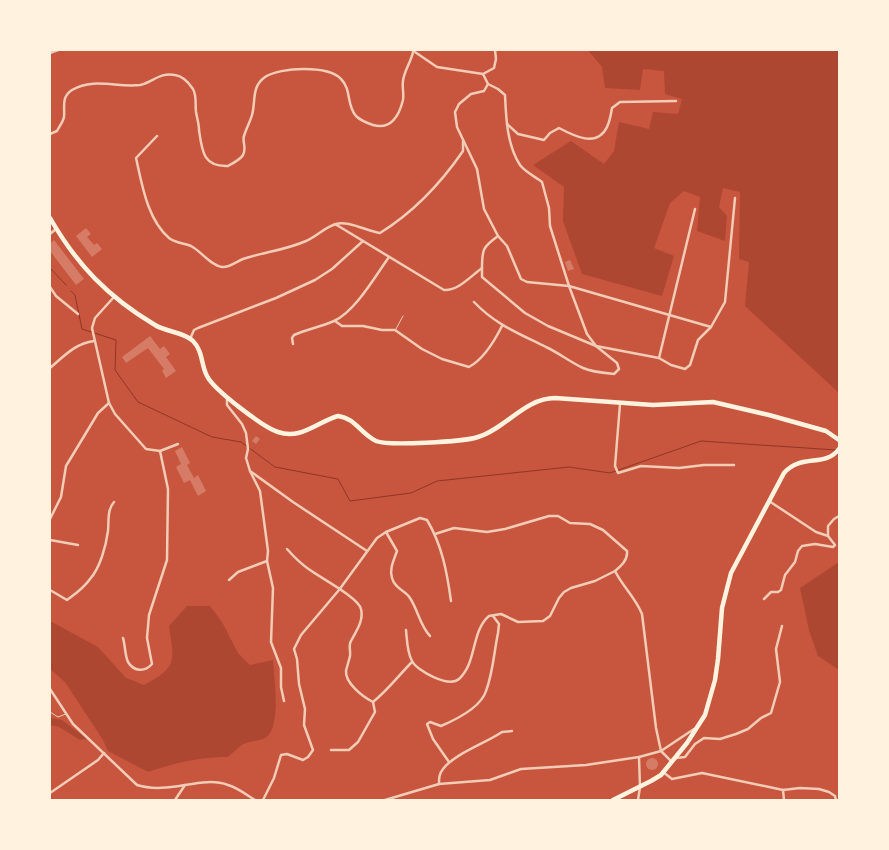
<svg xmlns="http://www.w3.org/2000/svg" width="889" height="850" font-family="Barlow,sans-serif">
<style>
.green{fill:#ae4732}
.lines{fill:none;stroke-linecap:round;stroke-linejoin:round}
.stream{stroke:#8f3625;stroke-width:1}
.building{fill:#d67c66}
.service{stroke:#f1ccb7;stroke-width:1}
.minor{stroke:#f1ccb7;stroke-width:2.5}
.trunk{stroke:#fff3e0;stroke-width:4.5}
</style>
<rect width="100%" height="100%" fill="#c8553d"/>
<g class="green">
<path d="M588,50h251v343l-94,-87 4,-44 -10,-3 1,-67 -17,-4 -4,19 8,9 -2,25 -28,-10 3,-34 -16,-6 -14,12 -16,45 20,8 -12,40 -80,-22 -19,-53 1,-34 -31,-22 38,-24 33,23 10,-13 5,-29 30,7 4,-17 25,2 4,-15 -17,-5 -1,-23 -21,-2 -3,21 -35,-2 -3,-21z"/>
<path d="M839,562v108l-21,-14 -9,-26 -9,-42z"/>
<path d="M187,606h23l12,16 16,31 12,12 23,-5c1,18 9,68 -8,78 -6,3 -13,3 -19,5 -6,2 -13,10 -18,14 -28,0 -54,6 -80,15l-40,-21 -5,-11 -38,-58 -15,-13v-48l48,26 28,31 18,7c34,-18 30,-23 25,-59z"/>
<path d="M50,718l12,2 25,19 -7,1 -21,-13 -9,-2z"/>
</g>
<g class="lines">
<g class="stream">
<path d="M50,268l16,17"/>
<path d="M71,291l4,4 7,34 34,11 -1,30 23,32 74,35 29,5 34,25 63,12 12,22 61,-8 26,-12 132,-14 41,6 91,-32 135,9"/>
</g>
</g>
<g class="building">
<path d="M86,228l5,6 -4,3 7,8 3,-2 5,6 -10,8 -16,-21z"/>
<path d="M54,240l30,39 -8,6 -26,-34v-7z"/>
<path d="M570,260l4,9 -6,2 -3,-9z"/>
<path d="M150,336l10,13 4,-3 6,8 -4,3 10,14 -10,7 -4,-7 2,-2 -16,-21 -22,15 -4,-6z"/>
<path d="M256,436l4,3 -4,5 -4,-3z"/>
<path d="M182,447l8,16 -3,2 7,13 4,-3 8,16 -8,5 -8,-16 -6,3 -8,-16 5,-3 -6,-13z"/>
<circle cx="652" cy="764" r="6"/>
</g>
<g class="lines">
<g class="service">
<path d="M396,329l7,-13"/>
<path d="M50,712l8,5 8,-3"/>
</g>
<g class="minor">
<path d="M412,50l25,17 46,7 11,-6 2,-9 -1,-9"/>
<path d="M50,53l8,-3"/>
<path d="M483,74l5,10 -4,7 -13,3 -12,10 -4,8 2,15 20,42 7,40 14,27 9,10 14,33 6,3 42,4 142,41"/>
<path d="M507,124l11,10 26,6 6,-7 9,-5c15,8 38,20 48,-1 3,-6 4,-13 5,-19l8,-6 56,-1"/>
<path d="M50,134l7,-3c2,-4 6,-9 7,-14 1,-10 -3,-20 8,-27 22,-13 45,-2 68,-5 13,-3 20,-13 35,-10 8,1 14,8 18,14 4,7 2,15 3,23 1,6 3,12 3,18 3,21 4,37 29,36 5,-3 12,-6 15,-11 4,-7 -1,-13 1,-19 2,-7 6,-14 8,-21 4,-14 -1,-28 13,-38 15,-10 63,-12 76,2 11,11 5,26 15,37 5,5 11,7 17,9 18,5 26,-9 30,-25 1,-7 -1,-13 0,-19 1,-10 8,-19 10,-29"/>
<path d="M157,136l-21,22c6,26 11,61 33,80 6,5 15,5 22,8 11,6 19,19 31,21 7,1 15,-6 21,-8 21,-7 43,-9 63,-18 10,-4 19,-14 30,-17 11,-4 31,7 44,9 34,-21 61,-50 83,-82v-10"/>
<path d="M335,224l109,66c14,1 27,-14 38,-22v9l43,36 23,13 48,20 63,12 12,7 14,4 5,-4 8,-25 13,-13 14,-25 10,-104"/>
<path d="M50,234l6,-5"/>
<path d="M482,268c0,-19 1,-21 16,-32"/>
<path d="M50,287l6,9 22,18"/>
<path d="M114,297l-19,21 -3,10 17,75 6,11 31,35 14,2 18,-7"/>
<path d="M474,302c22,23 44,31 72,45 13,6 24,15 37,21 9,4 21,5 31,6l5,-5 -2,-6 -21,-17 -9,-12 -18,-48 -19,-60 -1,-18 -7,-26c-6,-5 -17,-10 -22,-17 -13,-20 -14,-47 -15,-70l-7,-6 -10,-5"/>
<path d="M335,321l7,5h21l19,4h13l27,19 20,10 27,8c15,-8 26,-27 33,-41"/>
<path d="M190,339l4,-9 4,-2 78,-30 39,-18 17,-11 31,-28"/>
<path d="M293,344l-1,-6 2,-3c13,-6 27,-8 40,-14 21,-9 42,-46 55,-64"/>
<path d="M659,358l36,-149"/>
<path d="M50,368c14,-12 26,-25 44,-27"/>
<path d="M227,398v7l15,19 4,9 2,16 -2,9 4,13 43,31 74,49"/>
<path d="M620,404l-5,62 3,7 23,-7 38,2 25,-3h30"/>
<path d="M250,471l10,20 8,60 -1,10 6,27 -2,54 10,26v19l3,14"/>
<path d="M50,519l11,-22 5,-31 26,-43 6,-10 11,-10"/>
<path d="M386,532l11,19c-3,9 -8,18 -5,27 3,11 13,12 18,20 8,12 10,28 20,38"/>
<path d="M435,534l19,-6 33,4 18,-3 44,-13h9l12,7 20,1 13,6 24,21c1,9 -6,15 -12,20 8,16 20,26 27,43l14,114 5,23 11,11"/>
<path d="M828,536v-10l6,-7 5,-3"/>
<path d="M50,540l28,5"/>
<path d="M287,549c7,8 14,15 23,21 11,8 49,28 51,39 3,12 -5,22 -10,32 -3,5 0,10 -1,15 -1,5 -3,10 -4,15 -1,12 17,26 27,31 15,-12 26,-27 39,-40"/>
<path d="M229,580l9,-8 29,-11"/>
<path d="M50,590l17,10c8,-6 17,-12 23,-21 10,-11 16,-33 18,-48 1,-10 -1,-21 6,-29"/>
<path d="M764,599l7,-7h7l3,-2 4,-15 10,-13 3,-11 4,-5 13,-2 18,3 2,-2 -7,-9 -12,-4 -47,-31"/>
<path d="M406,630c1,10 1,22 6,31 5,10 37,27 47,18 18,-16 12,-48 30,-63l12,-2 17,8 25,-1 7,-5 9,-18 5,-6 7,-4 24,-7 20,-10"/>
<path d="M123,638c2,6 2,18 5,24 6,10 17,10 24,2l-5,-26 2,-23 18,-55 1,-71 -8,-38"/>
<path d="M50,689l23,35 64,61c32,10 64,-10 91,0 10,3 19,10 27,15"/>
<path d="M331,750h18l9,-8 17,-30 -2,-10"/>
<path d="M676,758l9,-1 10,-13 9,-6 16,1 16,-5 12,-5 13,-11 10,-5 9,-31 -4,-33 6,-23"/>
<path d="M449,762l-16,-23 -6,-15 3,-2 11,4c14,-6 40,-19 45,-35 7,-18 8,-39 12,-58l1,-9 -6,-8"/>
<path d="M663,772l9,7 30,-6 81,17 17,-2 19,1 10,3 6,4 1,4"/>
<path d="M439,784c0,-6 0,-10 4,-15 11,-15 43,-26 59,-37l10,-1"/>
<path d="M783,790l1,10"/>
<path d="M50,793l48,-33 6,-7"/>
<path d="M175,800l10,-15"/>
<path d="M263,800l11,-22 7,-23 6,-1 16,6 5,-3 5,-7 -9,-25 1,-16 -6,-25 -2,-25 -3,-10 7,-14 38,-45 38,-52 9,-6 34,-14 7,2c15,25 20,52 24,81"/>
<path d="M385,800l54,-16 51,-4 31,-11 65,-4 53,-8 22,-6 33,-22"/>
<path d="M638,800l2,-13 -1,-30"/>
</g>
<g class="trunk">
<path d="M50,218c27,47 58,79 105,107 11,7 29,7 38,16 10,10 8,24 14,35 7,14 56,51 71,56 23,8 39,-10 60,-16 17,2 23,18 38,25 12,5 87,1 102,-4 27,-8 47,-39 77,-39l98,7 60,-3 56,13 57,16 13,9"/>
<path d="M613,800l38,-19 10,-6 26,-32 18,-28 10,-35 3,-21 4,-51 9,-35 53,-100c18,-20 41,-5 55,-24"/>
</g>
</g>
<rect width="889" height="850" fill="none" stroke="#fff3e0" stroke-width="102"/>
</svg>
